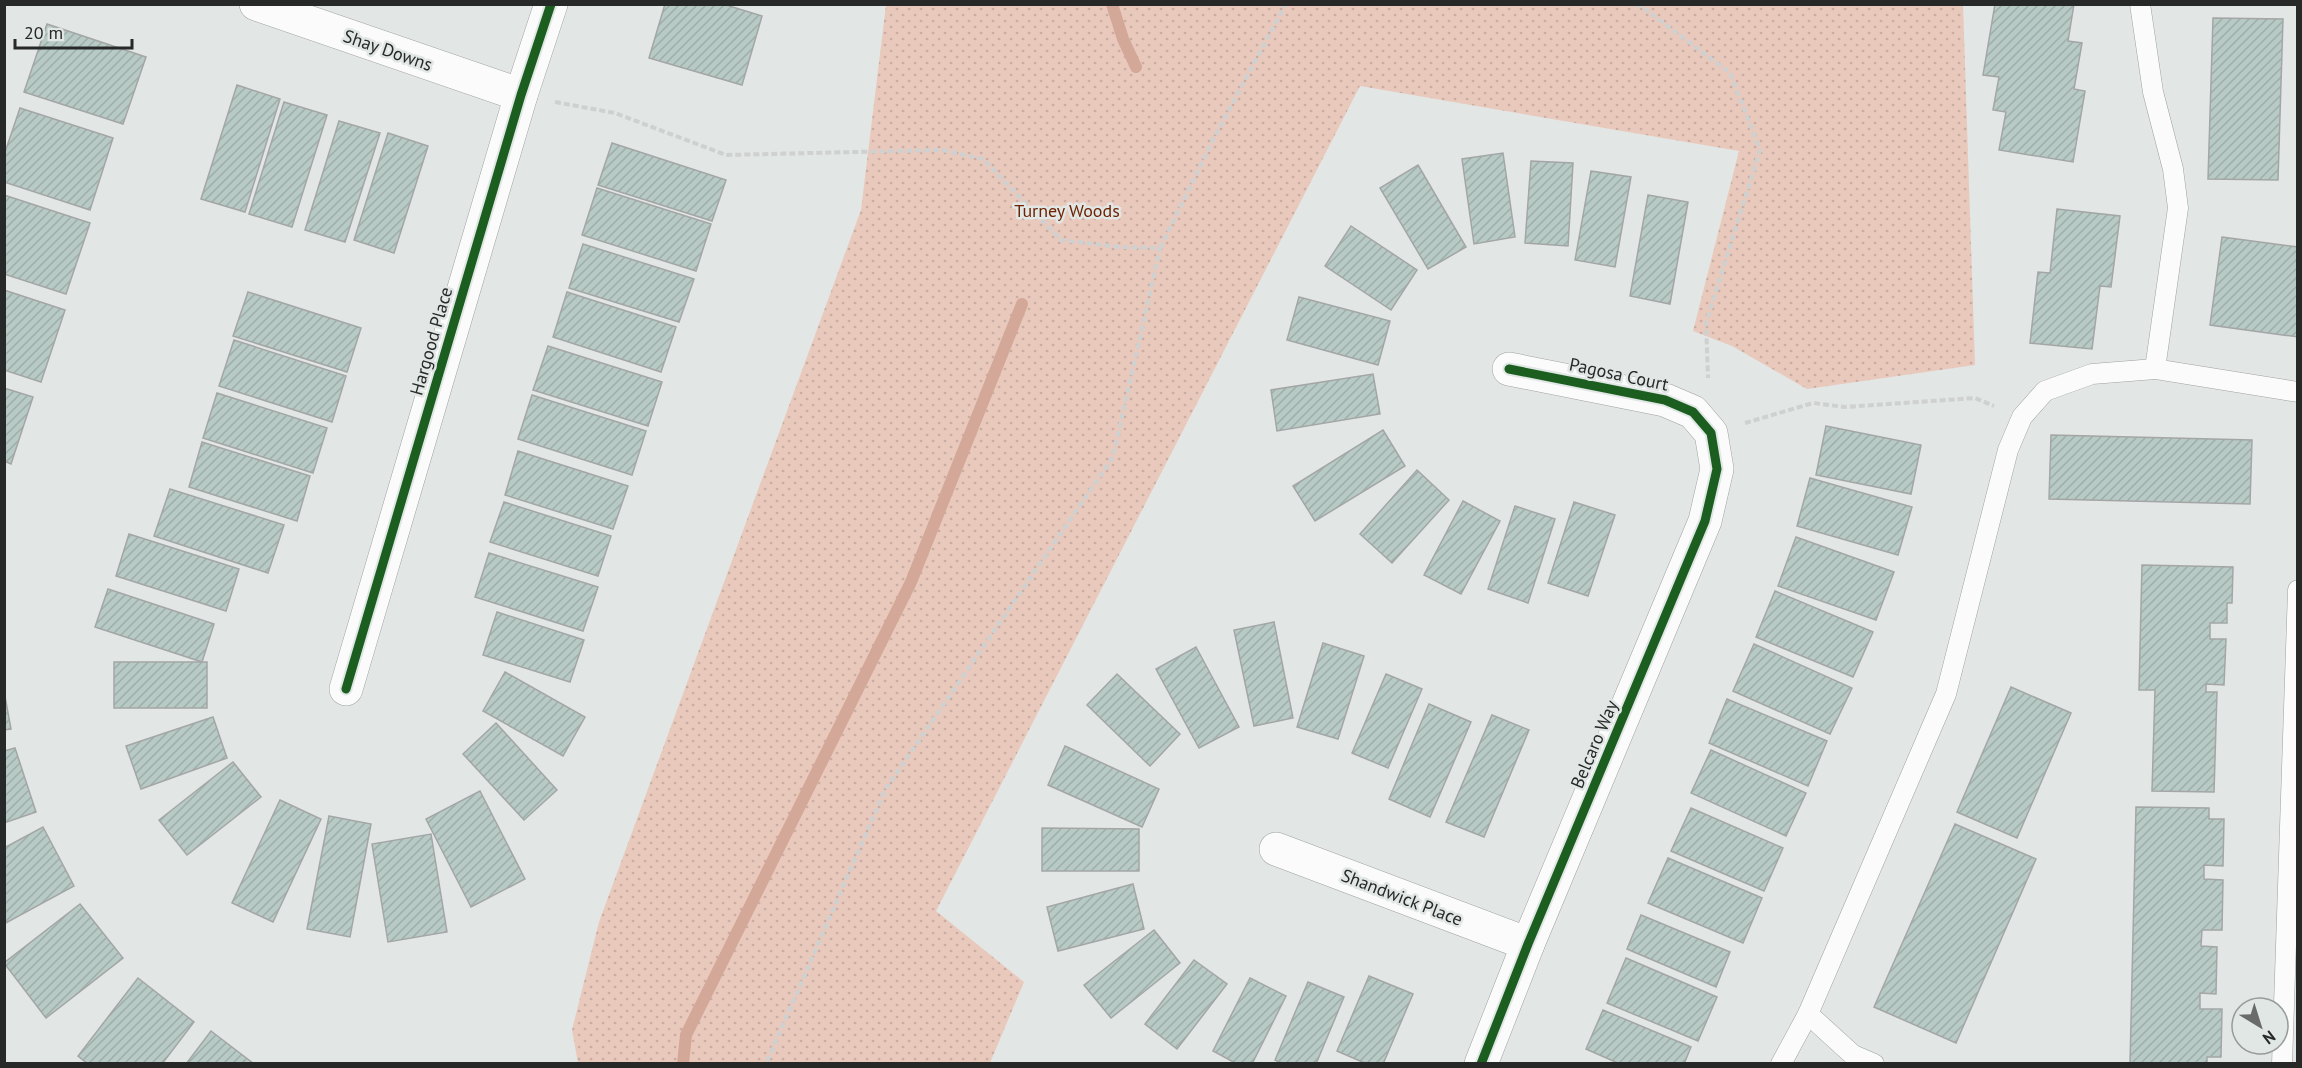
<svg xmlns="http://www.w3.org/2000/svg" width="2302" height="1068" font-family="'PT Sans',sans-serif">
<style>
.park{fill:url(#park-dots)}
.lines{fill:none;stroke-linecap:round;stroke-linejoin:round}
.stream{stroke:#d3a898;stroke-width:12}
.building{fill:url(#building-hatch);stroke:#a3a6a5;stroke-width:1.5}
.lane-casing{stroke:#9ea1a0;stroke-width:21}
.street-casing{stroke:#9ea1a0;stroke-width:34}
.path{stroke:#cfd0d0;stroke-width:4;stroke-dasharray:6 3;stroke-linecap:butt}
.lane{stroke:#fbfbfb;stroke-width:20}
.street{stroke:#fbfbfb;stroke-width:33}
.cycleway-casing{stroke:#e1e7e5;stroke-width:13}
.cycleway{stroke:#1b5e20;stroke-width:9}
.labels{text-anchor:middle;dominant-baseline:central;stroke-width:5;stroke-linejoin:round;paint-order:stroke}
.street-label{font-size:18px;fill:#272928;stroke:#e1e7e5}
.park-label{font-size:18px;fill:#6e2201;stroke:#e1e7e5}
</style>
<defs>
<pattern id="park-dots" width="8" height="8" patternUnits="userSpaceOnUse" patternTransform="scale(1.5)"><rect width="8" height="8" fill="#eac9bd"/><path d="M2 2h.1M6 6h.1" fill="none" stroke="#c9ada2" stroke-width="1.8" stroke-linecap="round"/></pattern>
<pattern id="building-hatch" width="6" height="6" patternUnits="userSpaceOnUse" patternTransform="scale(1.5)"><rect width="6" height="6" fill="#b8cac5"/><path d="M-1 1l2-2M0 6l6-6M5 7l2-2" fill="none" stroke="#9eaea9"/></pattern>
</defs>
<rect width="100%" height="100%" fill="#e2e6e4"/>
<path class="park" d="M886,5h1077l12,360 -168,24 -75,-43 -39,-15 46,-180 -379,-65 -424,825 88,71 -34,81h-412l-6,-33 27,-108 262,-712z"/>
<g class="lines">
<g class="stream">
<path d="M1112,4l11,35 13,28"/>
<path d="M683,1064l3,-29 225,-453 111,-278"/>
</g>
</g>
<g class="building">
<path d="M665,4h58l39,12 -20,69 -93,-27z"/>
<path d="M1995,4h79l-6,37 14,2 -8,46 11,2 -12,71 -74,-12 7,-38 -13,-2 6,-33 -16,-2z"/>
<path d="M2213,18l70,1 -5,161 -70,-1z"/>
<path d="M47,24l99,33 -23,67 -99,-32z"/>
<path d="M237,85l43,14 -35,113 -44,-13z"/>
<path d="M284,102l43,13 -35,112 -43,-13z"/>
<path d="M20,108l93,30 -23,72 -86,-28v-27z"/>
<path d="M339,121l41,12 -35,109 -40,-12z"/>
<path d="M388,133l40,13 -34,107 -40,-13z"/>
<path d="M612,143l114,37 -14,41 -114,-36z"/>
<path d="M1503,153l12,84 -41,7 -12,-85z"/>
<path d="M1531,161l42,2 -5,83 -43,-3z"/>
<path d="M1418,165l48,82 -38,22 -48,-81z"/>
<path d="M1591,171l40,6 -16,90 -40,-7z"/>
<path d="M597,188l114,36 -15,47 -114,-36z"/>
<path d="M4,195l86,28 -24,71 -62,-20z"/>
<path d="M1648,195l40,7 -18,102 -40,-8z"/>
<path d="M2057,209l63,7 -9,71 -11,-1 -8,63 -62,-6 8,-71 12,1z"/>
<path d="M1351,226l66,44 -26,40 -66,-44z"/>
<path d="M2222,237l76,10v90l-88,-12z"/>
<path d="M583,244l111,35 -15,43 -110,-34z"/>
<path d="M4,290l61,20 -24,72 -37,-12z"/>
<path d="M248,292l113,36 -14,44 -114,-36z"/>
<path d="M567,292l109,35 -15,45 -108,-35z"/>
<path d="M1299,297l91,24 -12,44 -91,-25z"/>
<path d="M234,340l112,36 -14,46 -113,-36z"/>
<path d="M548,346l114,36 -14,44 -115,-36z"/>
<path d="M1373,374l7,40 -103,17 -6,-41z"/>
<path d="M4,388l29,9 -22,67 -7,-3z"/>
<path d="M217,393l110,35 -14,45 -110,-35z"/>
<path d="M532,395l114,36 -14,44 -114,-36z"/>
<path d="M1826,426l95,19 -10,49 -95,-19z"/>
<path d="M1383,430l22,36 -90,55 -22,-35z"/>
<path d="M2051,435l201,5 -2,64 -201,-5z"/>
<path d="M202,442l108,34 -13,45 -108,-34z"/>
<path d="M518,451l110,35 -15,43 -108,-34z"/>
<path d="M1417,470l32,30 -57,63 -32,-29z"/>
<path d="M1810,478l102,29 -14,48 -101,-29z"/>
<path d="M170,489l114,36 -16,48 -114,-37z"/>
<path d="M1463,501l37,20 -39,73 -37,-19z"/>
<path d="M504,502l107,34 -13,40 -108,-34z"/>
<path d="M1574,502l41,13 -27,81 -40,-13z"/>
<path d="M1515,506l40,13 -27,84 -40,-14z"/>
<path d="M129,534l110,35 -13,42 -110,-35z"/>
<path d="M1796,537l98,35 -18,48 -98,-34z"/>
<path d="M489,553l109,34 -15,44 -108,-34z"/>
<path d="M2142,565l91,2 -1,36h-5v20h-17v16h16l-2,46 -18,-1v8h11l-3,100 -62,-1 3,-101h-16z"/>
<path d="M108,589l106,35 -12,38 -107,-35z"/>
<path d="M1775,591l98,41 -20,45 -97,-40z"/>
<path d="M497,612l87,28 -14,42 -87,-27z"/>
<path d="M1274,622l19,96 -39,8 -20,-96z"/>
<path d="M1323,643l41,13 -26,83 -41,-12z"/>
<path d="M1754,644l98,44 -22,46 -97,-43z"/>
<path d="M1196,647l43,80 -40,21 -43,-79z"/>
<rect x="114" y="662" width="93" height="46"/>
<path d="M505,672l80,45 -22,39 -80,-45z"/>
<path d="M1117,674l63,60 -30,32 -63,-61z"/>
<path d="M1386,674l36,15 -34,79 -36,-15z"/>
<path d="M2011,687l60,26 -54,125 -60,-26z"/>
<path d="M4,691l7,38 -7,1z"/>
<path d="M1727,699l100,42 -19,45 -99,-43z"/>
<path d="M1429,704l42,18 -41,95 -41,-18z"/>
<path d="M1492,715l37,15 -45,107 -38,-15z"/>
<path d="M213,717l14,41 -86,31 -15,-43z"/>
<path d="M496,723l61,67 -33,30 -61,-66z"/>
<path d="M1065,746l94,43 -17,38 -94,-42z"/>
<path d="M15,748l21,64 -32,11v-72z"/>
<path d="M1711,750l95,43 -20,43 -95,-43z"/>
<path d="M233,762l28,35 -74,58 -28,-35z"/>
<path d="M480,791l45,88 -54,28 -45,-88z"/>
<path d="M280,800l41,19 -48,103 -41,-19z"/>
<path d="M2136,807l73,1v11h15l-1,47 -19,-1v14l19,1 -1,50h-20l-1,16 16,1 -1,47 -16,-1v16h22l-1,48h-14v7h-77z"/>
<path d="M1691,808l92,40 -19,43 -93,-40z"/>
<path d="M329,816l42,8 -21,113 -43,-8z"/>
<path d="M1955,824l81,35 -80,184 -82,-36z"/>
<path d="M43,827l31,59 -70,38v-76z"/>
<path d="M1042,828l97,1v42h-97z"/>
<path d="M431,834l16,98 -59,10 -16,-98z"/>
<path d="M1668,858l94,40 -19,45 -95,-40z"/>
<path d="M1133,884l11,45 -86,22 -11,-44z"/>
<path d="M80,904l43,54 -77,60 -42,-55z"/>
<path d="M1641,915l89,37 -14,35 -89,-38z"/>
<path d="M1154,930l26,33 -69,55 -27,-33z"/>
<path d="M1626,958l91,39 -19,44 -91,-38z"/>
<path d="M1194,960l33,24 -50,65 -32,-25z"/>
<path d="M1369,976l44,18 -30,70h-16l-30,-13z"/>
<path d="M138,978l56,44 -32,42h-74l-10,-8z"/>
<path d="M1250,978l36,18 -34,68h-15l-24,-13z"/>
<path d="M1308,982l36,15 -28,67h-32l-9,-4z"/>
<path d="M1603,1010l88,37 -7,17h-64l-34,-15z"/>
<path d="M211,1031l43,33h-68z"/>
</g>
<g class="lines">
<g class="lane-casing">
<g id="lane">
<path d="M2140,4l13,88 20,77 5,39 -23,161"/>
<path d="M1808,1014l45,41 21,9"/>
<path d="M1781,1064l27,-50 138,-320 62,-244 14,-33 23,-26 47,-17 63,-5 143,23"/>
<path d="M2282,1064l16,-474"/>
</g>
</g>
<g class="street-casing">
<g id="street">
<path d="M256,4l265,91"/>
<path d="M346,689l175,-594 30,-91"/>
<path d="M1276,849l252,95"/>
<path d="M1481,1064l47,-120 177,-423 12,-52 -6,-36 -18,-21 -28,-12 -156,-31"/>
</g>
</g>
<g class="path">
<path d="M1636,4l9,5 85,64 30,77 -54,173 2,55"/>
<path d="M555,102l60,11 111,42 216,-5 41,9 78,81 59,7 40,1 -47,209 -228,333 -119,274"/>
<path d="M1160,248l56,-114 70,-130"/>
<path d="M1745,423l68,-20 32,4 130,-9 19,8"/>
</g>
<use href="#lane" class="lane"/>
<use href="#street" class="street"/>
<g class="cycleway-casing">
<g id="cycleway">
<path d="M346,689l175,-594 30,-91"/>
<path d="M1481,1064l47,-120 177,-423 12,-52 -6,-36 -18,-21 -28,-12 -156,-31"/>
</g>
</g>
<use href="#cycleway" class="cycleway"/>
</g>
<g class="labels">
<g class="street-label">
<text transform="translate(388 50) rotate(19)">Shay Downs</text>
<text transform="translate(431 341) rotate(-74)">Hargood Place</text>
<text transform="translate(1619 374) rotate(12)">Pagosa Court</text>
<text transform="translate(1594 744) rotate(-67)">Belcaro Way</text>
<text transform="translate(1402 897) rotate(21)">Shandwick Place</text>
</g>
<g class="park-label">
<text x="1067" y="210">Turney Woods</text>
</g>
</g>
<rect width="2302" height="1068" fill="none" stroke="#272928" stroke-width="12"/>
<g transform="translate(2260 1026) rotate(142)"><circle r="28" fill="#e1e7e5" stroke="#979b99" stroke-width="1.5"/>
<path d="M0-4.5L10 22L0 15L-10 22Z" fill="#686b6a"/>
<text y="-9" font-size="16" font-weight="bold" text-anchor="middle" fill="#272928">N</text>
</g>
<path d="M15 39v9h117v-9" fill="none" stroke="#272928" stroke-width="3"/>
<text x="24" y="39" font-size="18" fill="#272928" stroke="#e1e7e5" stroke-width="4.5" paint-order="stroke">20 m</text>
</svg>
